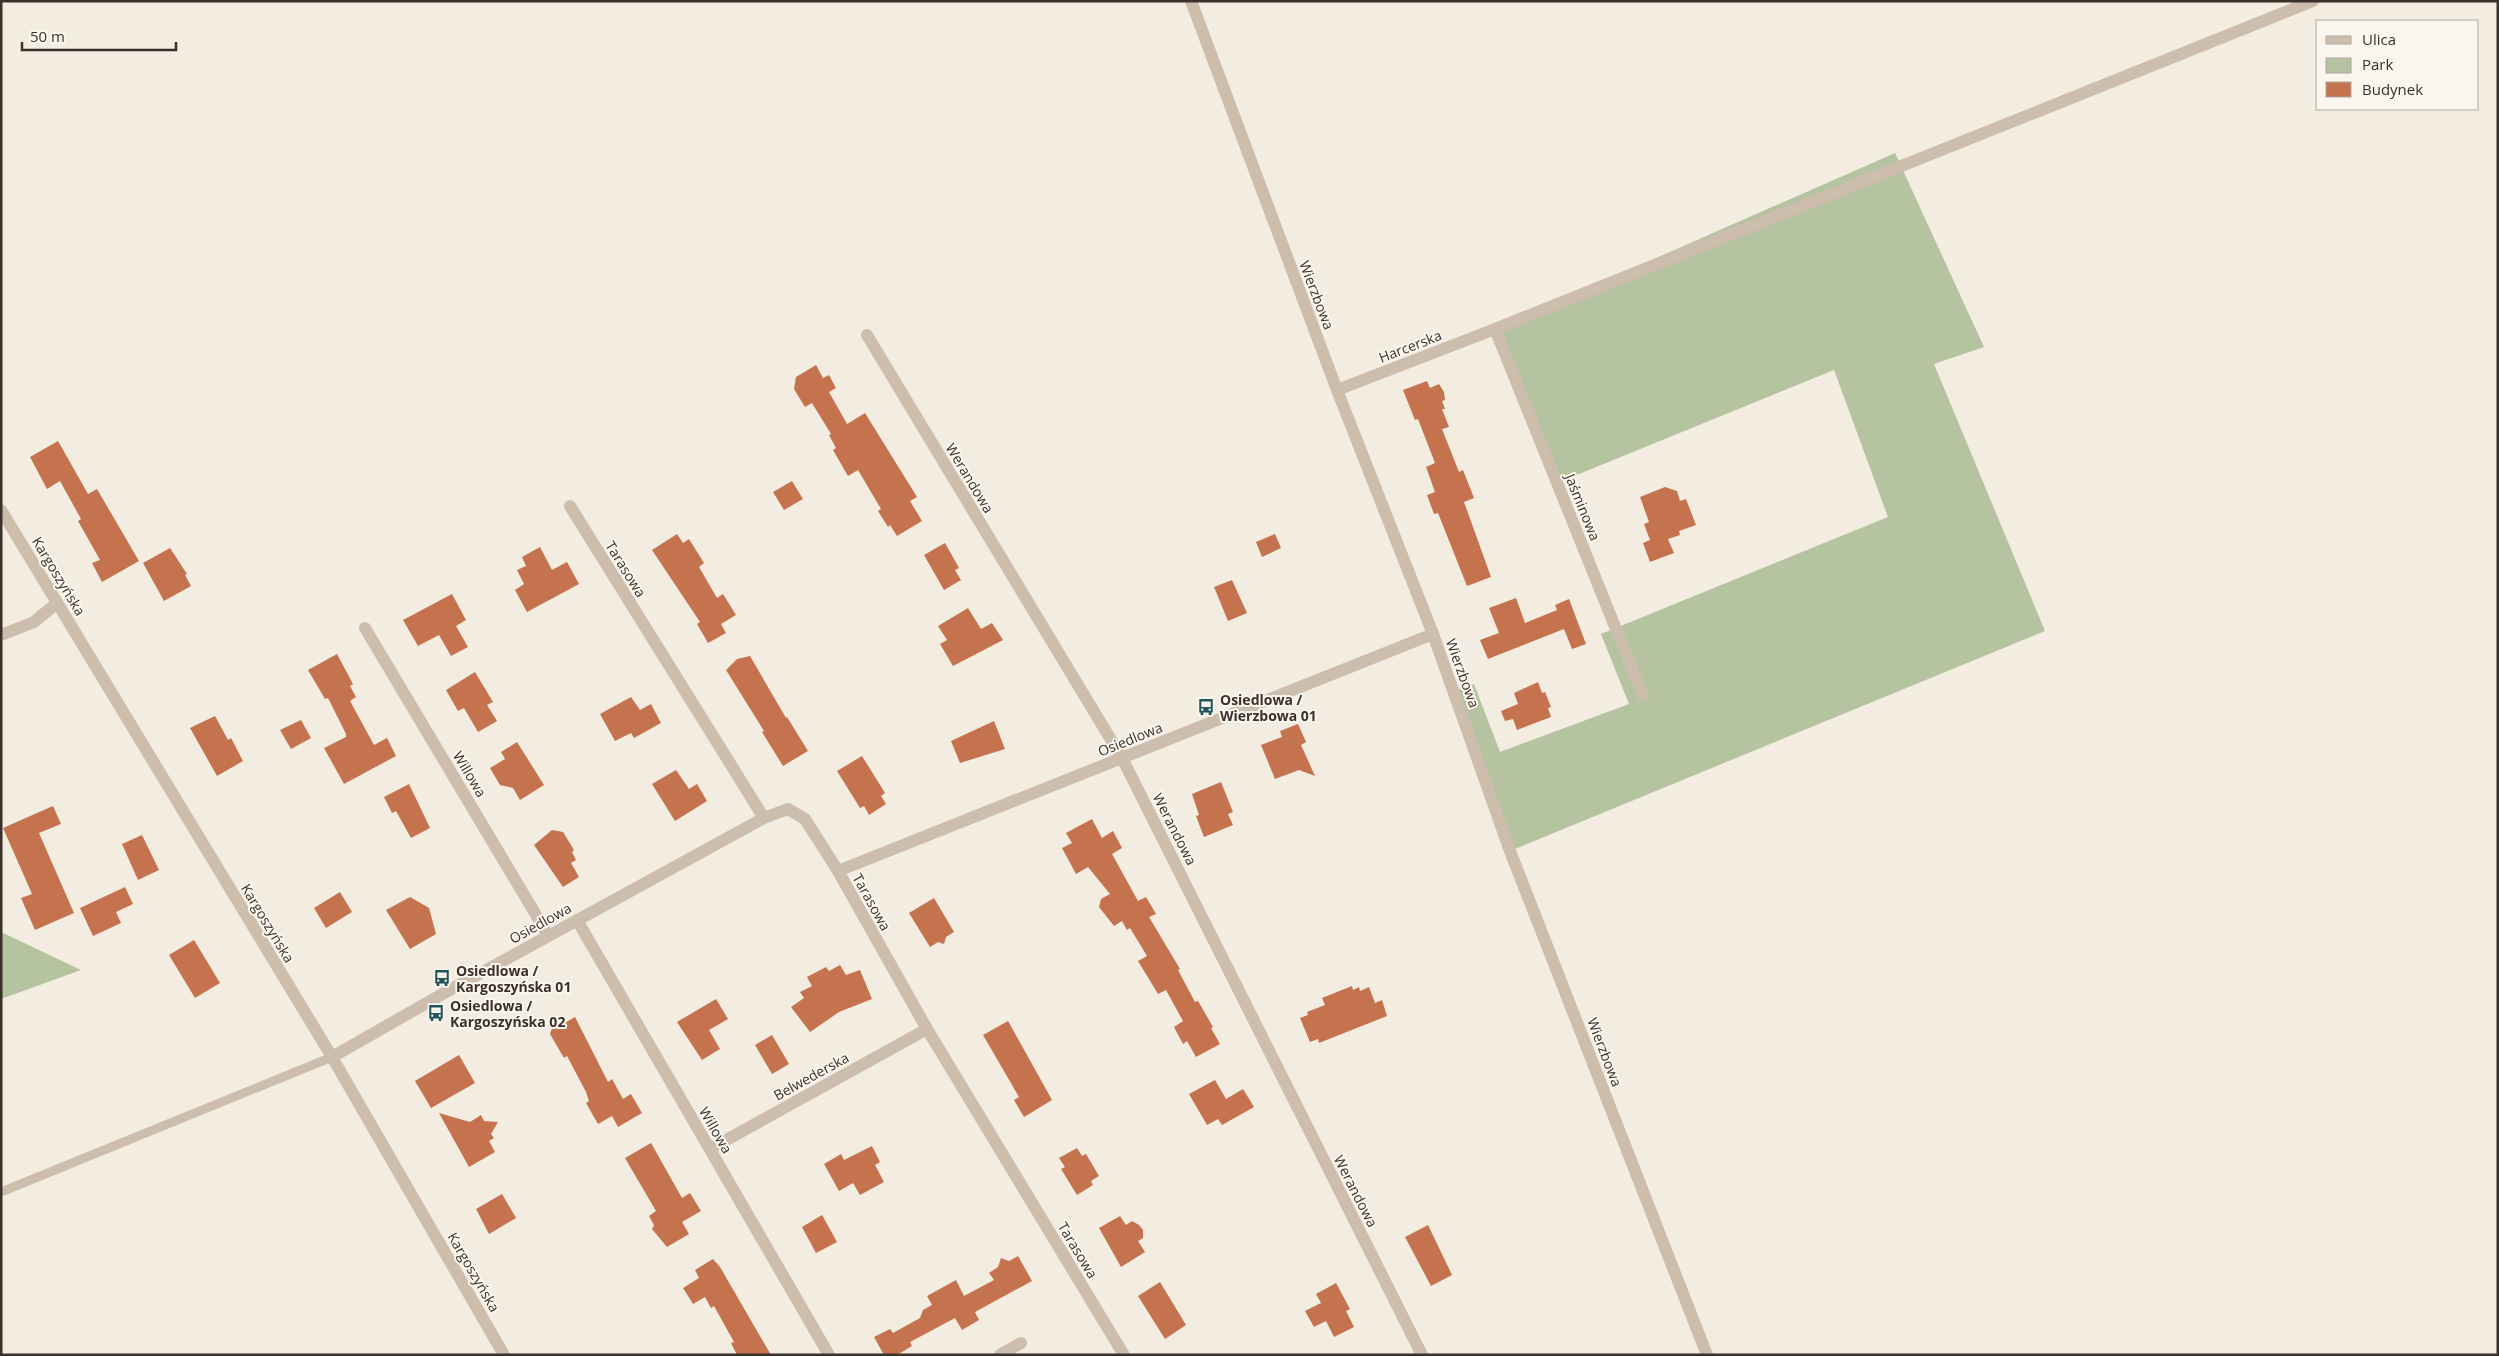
<svg xmlns="http://www.w3.org/2000/svg" width="2499" height="1356" font-family="'Open Sans',sans-serif">
<style>
.green{fill:#b5c3a0}
.building{fill:#c4734e}
.lines{fill:none;stroke-linecap:round;stroke-linejoin:round}
.service{stroke:#ccbdac;stroke-width:9}
.minor{stroke:#ccbdac;stroke-width:12}
.labels{text-anchor:middle;dominant-baseline:central;stroke-width:4;stroke-linejoin:round;paint-order:stroke}
.street-label{font-size:14px;fill:#3a312b;stroke:#faf5ed}
.poi-label{font-size:14px;font-weight:bold;fill:#3a312b;stroke:#faf5ed;text-anchor:start}
</style>
<rect width="100%" height="100%" fill="#f3ece1"/>
<g class="green">
<path d="M1895,153l89,194 -50,17 111,267 -535,220 -57,-159 21,-8 26,68 129,-48 -28,-70 287,-117 -54,-147 -277,113 -62,-154z"/>
<path d="M1,932l80,38 -80,29z"/>
</g>
<g class="building">
<path d="M816,365l7,13 6,-3 7,13 -7,4 18,32 18,-11 52,84 -7,4 12,20 -25,15 -7,-11 -2,2 -10,-16 3,-2 -23,-39 -10,6 -15,-26 3,-2 -7,-13 2,-1 -19,-31 -7,4 -11,-18 2,-12z"/>
<path d="M1427,381l3,7 9,-4 5,8 1,8 -3,1 3,8h-3l7,18 -7,2 17,43 4,-2 11,28 -10,4 27,75 -24,9 -29,-73 -4,1 -7,-19 8,-3 -9,-25 9,-4 -17,-44 -3,1 -12,-30z"/>
<path d="M58,441l30,53 9,-5 42,72 -37,21 -10,-19 8,-3 -22,-39 3,-2 -21,-38 -13,8 -17,-32z"/>
<path d="M792,481l11,18 -19,11 -11,-18z"/>
<path d="M1665,487l12,4 3,10 6,-2 10,26 -17,6 1,4 -12,4 6,14 -24,9 -7,-19 7,-3 -6,-16 5,-2 -9,-25z"/>
<path d="M677,534l6,9 6,-4 15,24 -5,4 18,31 6,-4 13,21 -15,9 5,9 -18,10 -11,-19 3,-2 -48,-72z"/>
<path d="M1275,534l6,14 -19,9 -6,-15z"/>
<path d="M945,543l14,25 -4,2 6,10 -17,10 -20,-35z"/>
<path d="M540,547l12,23 15,-8 12,22 -52,28 -12,-22 9,-6 -7,-14 9,-4 -4,-9z"/>
<path d="M170,548l17,26 -2,1 6,11 -27,15 -21,-38z"/>
<path d="M1232,580l15,33 -19,8 -14,-34z"/>
<path d="M452,594l14,26 -10,6 12,21 -17,9 -12,-21 -21,11 -15,-26z"/>
<path d="M1516,598l9,25 32,-13 -2,-5 14,-6 17,45 -14,5 -8,-20 -76,30 -8,-19 19,-7 -10,-25z"/>
<path d="M968,608l13,21 11,-6 11,17 -50,26 -13,-22 7,-4 -9,-14z"/>
<path d="M337,654l16,30 -3,2 6,11 -6,4 24,44 13,-7 9,18 -52,28 -20,-36 22,-11v-3l-18,-36 -3,1 -17,-29z"/>
<path d="M750,656l36,62 1,-1 21,34 -25,15 -21,-34 2,-1 -38,-61 11,-11z"/>
<path d="M475,672l18,30 -6,3 10,16 -19,11 -14,-24 -6,3 -12,-21z"/>
<path d="M1538,682l4,11 3,-1 6,15 -3,1 3,9 -34,13 -4,-11 -8,2 -4,-10 17,-7 -4,-11z"/>
<path d="M631,697l9,13 11,-6 10,19 -27,15 -3,-5 -16,8 -15,-27z"/>
<path d="M215,716l13,24 3,-2 12,23 -26,15 -27,-48z"/>
<path d="M301,720l10,18 -20,11 -11,-19z"/>
<path d="M994,721l11,28 -45,14 -9,-22z"/>
<path d="M1298,724l8,18 -5,3 14,31 -16,-6 -24,9 -14,-34 21,-8 -2,-6z"/>
<path d="M517,742l27,43 -24,15 -7,-12 -13,-3 -10,-17 15,-9 -4,-7z"/>
<path d="M862,756l23,37 -4,3 5,8 -17,11 -5,-9 -4,2 -23,-37z"/>
<path d="M676,770l13,19 8,-5 10,17 -32,20 -23,-37z"/>
<path d="M1221,782l12,30 -5,2 5,11 -29,12 -8,-21 3,-1 -7,-21z"/>
<path d="M409,784l21,44 -19,10 -15,-27 -4,2 -8,-16z"/>
<path d="M53,806l8,18 -22,9 35,80 -39,17 -14,-32 11,-4 -29,-66z"/>
<path d="M1092,819l10,19 11,-7 9,17 -10,6 26,47 8,-4 10,17 -7,3 31,52 -2,1 17,32 3,-1 15,26 -2,1 9,16 -24,13 -9,-16 -4,3 -9,-17 9,-6 -17,-31 -8,4 -20,-33 9,-5 -17,-28 -3,2 -5,-9 -8,5 -15,-19 2,-8 9,-5 -22,-27 -12,7 -14,-26 10,-5 -6,-10z"/>
<path d="M552,830l11,2 11,18 -2,2 4,8 -5,3 8,14 -16,10 -29,-42z"/>
<path d="M142,835l17,35 -21,10 -16,-36z"/>
<path d="M125,887l8,17 -17,8 5,11 -28,13 -13,-28z"/>
<path d="M340,892l12,20 -26,16 -12,-20z"/>
<path d="M410,897l19,11 7,26 -26,15 -24,-39z"/>
<path d="M934,898l20,34 -8,5 -2,7 -6,-2 -8,5 -21,-34z"/>
<path d="M194,940l26,43 -25,15 -26,-43z"/>
<path d="M840,965l6,10 14,-5 12,29 -33,13 -29,20 -19,-25 13,-9 -4,-6 12,-6 -5,-9 19,-10 3,4z"/>
<path d="M1352,986l1,4 6,-3 1,4 9,-4 6,16 7,-3 5,16 -68,27 -1,-4 -8,3 -10,-24 8,-3 -1,-3 18,-7 -3,-7z"/>
<path d="M716,999l12,20 -19,11 11,19 -18,11 -25,-38z"/>
<path d="M575,1017l33,65 4,-3 11,20 8,-5 11,19 -24,14 -6,-11 -14,8 -12,-21 3,-2 -3,-9 -19,-36 -3,2 -14,-24 4,-11 7,2z"/>
<path d="M1008,1021l44,79 -28,17 -10,-17 5,-3 -36,-62z"/>
<path d="M772,1035l17,29 -17,10 -17,-29z"/>
<path d="M459,1055l16,28 -44,25 -16,-27z"/>
<path d="M1215,1080l11,19 17,-10 11,18 -32,18 -4,-6 -11,6 -18,-31z"/>
<path d="M439,1113l31,9 11,-7 3,6 14,1 -7,12 3,4 -5,3 6,11 -26,15z"/>
<path d="M651,1143l31,55 8,-5 11,18 -19,11 7,12 -22,13 -15,-18 2,-4 -5,-9 7,-5 -31,-53z"/>
<path d="M872,1146l8,16 -5,3 9,17 -24,13 -7,-12 -14,8 -15,-27 17,-10 3,6z"/>
<path d="M1077,1148l5,8 4,-2 13,22 -8,5 2,4 -16,10 -16,-26 4,-2 -6,-9z"/>
<path d="M502,1194l14,24 -27,16 -13,-25z"/>
<path d="M822,1215l15,27 -21,11 -14,-26z"/>
<path d="M1120,1216l6,9 6,-4 7,4 4,5v8l-5,3 7,11 -24,15 -22,-39z"/>
<path d="M1428,1225l24,50 -21,11 -26,-49z"/>
<path d="M1018,1256l14,25 -57,31 4,8 -17,10 -7,-12 -45,24 2,4 -15,9h-13l-10,-18 16,-8 3,4 27,-15 3,-8 9,-5 -5,-9 29,-16 8,16 30,-16 -5,-7 9,-6 3,-9 8,3z"/>
<path d="M713,1259l7,8 51,88h-34l-6,-12 3,-1 -20,-36 -3,2 -6,-11 -12,7 -10,-16 16,-10 -4,-8z"/>
<path d="M1160,1282l26,43 -21,14 -27,-43z"/>
<path d="M1336,1283l14,26 -4,2 8,16 -20,10 -8,-16 -12,6 -9,-16 16,-8 -5,-9z"/>
</g>
<g class="lines">
<path class="service" d="M1,1192l331,-135"/>
<g class="minor">
<path d="M1191,1l146,389 96,244 77,217 197,504"/>
<path d="M1495,329l148,367"/>
<path d="M867,335l255,423 300,597"/>
<path d="M1337,390l158,-61 818,-328"/>
<path d="M570,506l194,312"/>
<path d="M1,510l331,547 172,298"/>
<path d="M365,628l183,307"/>
<path d="M1,635l33,-13 23,-19"/>
<path d="M838,871l595,-237"/>
<path d="M577,920l252,435"/>
<path d="M332,1057l114,-65 318,-174 24,-9 17,10 33,52 89,158 197,326"/>
<path d="M710,1149l217,-120"/>
<path d="M1000,1355l21,-12"/>
</g>
</g>
<defs>
<g id="bus-bare" transform="scale(1.35)"><path d="M-5-6H5V4H4V6H2V4H-2V6H-4V4H-5ZM-3.5-4V0h7V-4ZM-3.5 1.2v1.5H-2V1.2ZM2 1.2v1.5H3.5V1.2Z" fill="#20535b" stroke="#faf5ed" stroke-width="2.5" paint-order="stroke"/></g>
</defs>
<g fill-rule="evenodd">
<use href="#bus-bare" x="1206" y="707"/>
<use href="#bus-bare" x="442" y="978"/>
<use href="#bus-bare" x="436" y="1013"/>
</g>
<g class="labels">
<g class="street-label">
<text transform="translate(1317 295) rotate(69)">Wierzbowa</text>
<text transform="translate(1410 346) rotate(-21)">Harcerska</text>
<text transform="translate(970 478) rotate(59)">Werandowa</text>
<text transform="translate(1583 507) rotate(68)">Jaśminowa</text>
<text transform="translate(626 569) rotate(58)">Tarasowa</text>
<text transform="translate(59 576) rotate(59)">Kargoszyńska</text>
<text transform="translate(1463 673) rotate(70)">Wierzbowa</text>
<text transform="translate(1130 739) rotate(-22)">Osiedlowa</text>
<text transform="translate(470 774) rotate(59)">Willowa</text>
<text transform="translate(1175 829) rotate(63)">Werandowa</text>
<text transform="translate(872 902) rotate(61)">Tarasowa</text>
<text transform="translate(268 923) rotate(59)">Kargoszyńska</text>
<text transform="translate(540 923) rotate(-29)">Osiedlowa</text>
<text transform="translate(1605 1052) rotate(69)">Wierzbowa</text>
<text transform="translate(811 1076) rotate(-29)">Belwederska</text>
<text transform="translate(716 1130) rotate(60)">Willowa</text>
<text transform="translate(1356 1191) rotate(63)">Werandowa</text>
<text transform="translate(1078 1250) rotate(59)">Tarasowa</text>
<text transform="translate(474 1272) rotate(60)">Kargoszyńska</text>
</g>
<g class="poi-label">
<text x="1220" y="699">Osiedlowa /<tspan x="1220" dy="16">Wierzbowa 01</tspan></text>
<text x="456" y="970">Osiedlowa /<tspan x="456" dy="16">Kargoszyńska 01</tspan></text>
<text x="450" y="1005">Osiedlowa /<tspan x="450" dy="16">Kargoszyńska 02</tspan></text>
</g>
</g>
<rect width="2499" height="1356" fill="none" stroke="#3a312b" stroke-width="5"/>
<rect x="2316" y="20" width="162" height="90" fill="#faf5ed" stroke="#ada79f"/>
<rect x="2326" y="36" width="25" height="8" fill="#ccbdac" stroke="#ada79f"/>
<text x="2362" y="45" font-size="15" fill="#3a312b">Ulica</text>
<rect x="2326" y="58" width="25" height="15" fill="#b5c3a0" stroke="#ada79f"/>
<text x="2362" y="70" font-size="15" fill="#3a312b">Park</text>
<rect x="2326" y="82" width="25" height="15" fill="#c4734e" stroke="#ada79f"/>
<text x="2362" y="95" font-size="15" fill="#3a312b">Budynek</text>
<path d="M22 42v8h154v-8" fill="none" stroke="#3a312b" stroke-width="2.5"/>
<text x="30" y="42" font-size="15" fill="#3a312b" stroke="#faf5ed" stroke-width="4" paint-order="stroke">50 m</text>
</svg>
